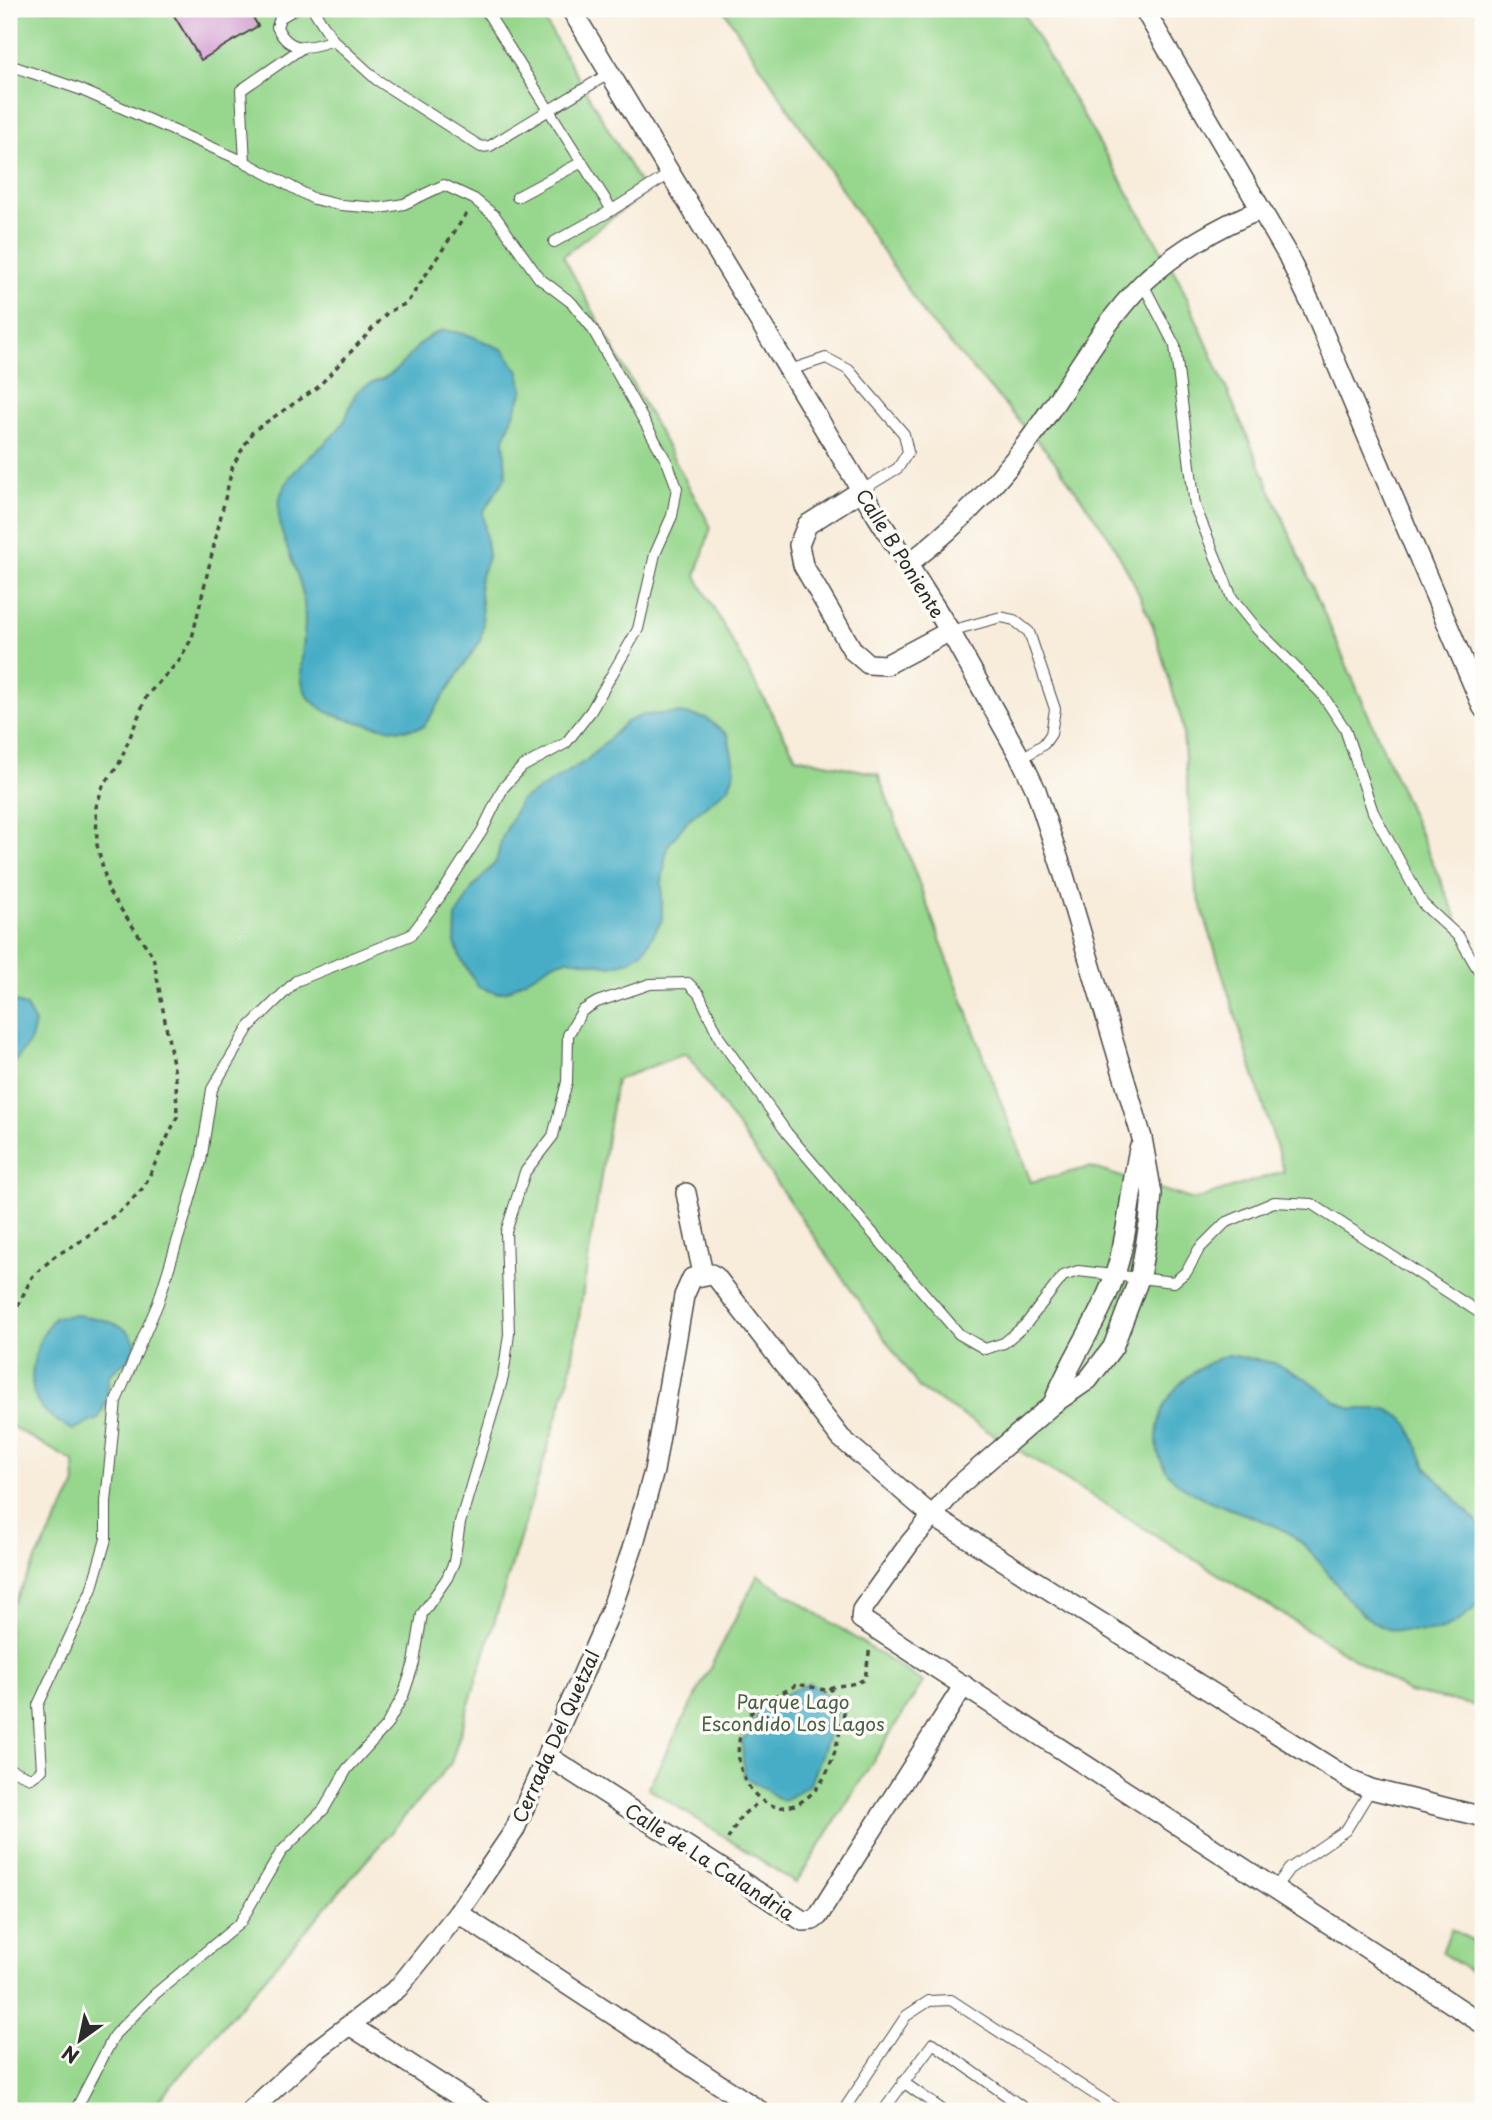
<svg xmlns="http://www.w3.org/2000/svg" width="1492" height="2120" font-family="'Playpen Sans',sans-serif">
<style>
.green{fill:#97d78d;stroke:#61815c;stroke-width:2}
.water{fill:#47adc6;stroke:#396c78;stroke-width:2}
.building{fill:#ce95ce}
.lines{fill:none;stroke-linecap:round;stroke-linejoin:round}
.service-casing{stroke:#4a4845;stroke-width:12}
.minor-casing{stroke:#4a4845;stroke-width:22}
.path{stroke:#4a4845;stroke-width:3.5;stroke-dasharray:5 5;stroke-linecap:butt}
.service{stroke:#fff;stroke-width:10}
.minor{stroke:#fff;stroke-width:19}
.labels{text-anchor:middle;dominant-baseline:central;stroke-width:7;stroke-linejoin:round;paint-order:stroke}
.street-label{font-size:19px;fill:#2b2b2b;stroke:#fdfcf7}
.park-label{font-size:19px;fill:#4b5f48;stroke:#fdfcf7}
</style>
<rect width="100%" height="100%" fill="#fdfcf7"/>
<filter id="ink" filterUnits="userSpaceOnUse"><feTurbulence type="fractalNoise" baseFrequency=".0143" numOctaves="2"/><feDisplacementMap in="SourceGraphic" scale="14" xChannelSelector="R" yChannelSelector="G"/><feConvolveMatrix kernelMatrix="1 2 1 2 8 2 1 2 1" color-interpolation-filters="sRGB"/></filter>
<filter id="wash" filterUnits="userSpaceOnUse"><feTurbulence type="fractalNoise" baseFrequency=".00686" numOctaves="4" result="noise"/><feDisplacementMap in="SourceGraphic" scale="28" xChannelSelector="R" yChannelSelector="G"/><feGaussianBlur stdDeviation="1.57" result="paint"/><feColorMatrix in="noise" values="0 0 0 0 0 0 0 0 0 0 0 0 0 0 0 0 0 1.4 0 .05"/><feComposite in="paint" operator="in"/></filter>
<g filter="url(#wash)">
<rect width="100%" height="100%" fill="#f8ecda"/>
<g class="green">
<path d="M9,9h529l107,183 -82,64 148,271 -15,49 100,181 82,17 153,408 59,-15 104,33 90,-29 -88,-282 -14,-167 -29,-96 -20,-45 -24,-44 -59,-82 -124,-138 -203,-308h298l159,273 285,655 18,33v737l-75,-15 -488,-303 -234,-336 -70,27 -46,295 -119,388 -302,348h-140v-500l66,-125 -1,-24 -65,-37z"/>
<path d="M758,1575l165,107 -127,201 -148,-95z"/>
<path d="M1451,1929l32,17v33l-41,-26z"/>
</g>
<g class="water">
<path d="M444,330l25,5 35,15 15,22 4,19 -19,48 2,38 -23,35 5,45 -9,24 4,44 -3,16 -56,85c-20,8 -42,1 -62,-3 -94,-20 -48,-63 -59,-127 -5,-33 -33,-69 -22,-102 12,-32 44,-44 62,-71 8,-11 6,-24 16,-33 10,-8 24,-9 33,-17 19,-15 27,-36 52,-43z"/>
<path d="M679,713l27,5 22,17 7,35 -6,17 -41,33 -21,27 -5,35v38l-18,31 -15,10 -17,5 -43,-7 -15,4 -47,28 -11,2 -18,-6 -17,-28 -6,-16 1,-26 17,-30 23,-25 6,-24 18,-37 67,-41 39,-38 17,-7z"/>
<path d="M10,999l16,8 9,16 -4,17 -22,30z"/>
<path d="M74,1315c20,2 54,6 62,29l-7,15 -20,16 -3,28 -8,16 -26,11c-35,-20 -46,-33 -37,-74 3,-14 10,-28 20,-39z"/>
<path d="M1228,1355l46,8 33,16 28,22 16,8h36l16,9 6,7 17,42 57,62v71c-24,22 -36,34 -69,31 -8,-1 -18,1 -26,-2 -46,-16 -61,-75 -103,-98 -52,-29 -152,-33 -123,-119 10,-29 39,-48 66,-57z"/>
<path d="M810,1683l29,23 -29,78 -27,17 -39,-25 -2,-34 23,-39z"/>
</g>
<g id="blocks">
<path class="building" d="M170,9h78l10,17 -57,34z"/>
</g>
</g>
<g filter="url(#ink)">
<use href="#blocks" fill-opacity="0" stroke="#4a4845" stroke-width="2"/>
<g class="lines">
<g class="service-casing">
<g id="service">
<path d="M295,9l-15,9 -3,9c12,26 32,22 56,13l44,40 104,67 9,-1 120,-73"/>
<path d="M313,9l20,31"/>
<path d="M485,9l127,201 59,-37"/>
<path d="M9,65l70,24 166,73 69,37 26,6 40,3 24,-4 40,-19 30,14 21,17 44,62 33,25 20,25 76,136 9,24 -5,28 -17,38 -17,75 -47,82 -25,32 -44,24 -19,21 -21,43 -43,67 -28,37 -115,46 -47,46 -37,62 -11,72 -15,52 -28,90 -42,98 -10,101v37l-15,52 -53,114 4,65 -11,8 -22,-9"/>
<path d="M245,162l-4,-72 61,-42"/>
<path d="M517,197l65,-35"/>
<path d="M554,242l58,-32"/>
<path d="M1143,284l32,62 20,160 37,92 25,31 64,64 24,36 28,83 50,92 36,33 24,41"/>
<path d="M790,370l36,-12 23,12 55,64 4,18 -10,16 -36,22"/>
<path d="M950,631l51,-14 13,3 15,12 26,77 -4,25 -7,10 -23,15"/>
<path d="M1275,1888l14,-19 57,-39 25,-41"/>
<path d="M903,2082l41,29"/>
<path d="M75,2111l40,-77 40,-40 85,-71 41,-71 43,-43 23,-40 39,-43 17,-30 11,-33 8,-49 25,-36 7,-16 6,-39 43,-146 6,-43 -3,-102 19,-60 28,-36 14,-54 1,-47 14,-24 15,-9 53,-18 38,-1 11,11 21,45 67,94 172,201 26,15 19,-6 22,-19 37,-48 15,-5 96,11 13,-11 12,-22 26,-26 49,-21 38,2 171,111"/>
<path d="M843,2111l63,-95 23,-15 22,-1 169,111"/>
<path d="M883,2111l50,-68 95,68"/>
</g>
</g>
<g class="minor-casing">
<g id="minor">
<path d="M571,9l306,507 73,115 71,128 15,31 27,82 79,266 10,56 -3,30 -9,52 -27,71 -25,33 -35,24 -97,84 -47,56 -47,66 -1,9 622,405"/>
<path d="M1144,9l143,245 25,52 171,402"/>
<path d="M862,490l-55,35 -8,20 4,20 50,86 15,13 18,1 64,-34"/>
<path d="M908,564c56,-42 102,-94 141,-152 30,-44 56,-91 94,-129 32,-31 76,-57 117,-73"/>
<path d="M686,1193l17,81"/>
<path d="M1053,1404c17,-45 46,-83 61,-127 14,-40 16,-86 25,-128"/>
<path d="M549,1757l254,164 10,-1 5,-4 146,-231"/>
<path d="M458,1913l302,198"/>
<path d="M351,2026l131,85"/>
<path d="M250,2111l65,-60 83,-63 60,-75 56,-82 97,-221 23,-67 20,-72 30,-175 8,-18 19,-4 5,3 125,161 90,77 421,266 19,8 112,28"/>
</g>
</g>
<g class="path">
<path d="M9,1324l23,-47 23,-21 23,-13 46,-35 20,-21 33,-70 -1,-37 -23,-124 -44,-64 -12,-47 -1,-38 7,-21 16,-22 28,-69 31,-33 14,-24 41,-173 20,-34 64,-43 71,-76 19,-9 62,-93"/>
<path d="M829,1687l16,21c-5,23 -11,57 -25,76 -49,65 -109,-22 -68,-72 10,-11 33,-20 46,-28l27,6c11,-7 24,-2 40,-11l5,-32"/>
<path d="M728,1839l13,-23 18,-14"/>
</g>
<use href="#service" class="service"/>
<use href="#minor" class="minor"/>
</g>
</g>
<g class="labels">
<g class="street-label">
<text transform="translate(901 553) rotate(58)">Calle B Poniente</text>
<text transform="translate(555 1736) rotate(-66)">Cerrada Del Quetzal</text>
<text transform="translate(710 1861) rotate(33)">Calle de La Calandria</text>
</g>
<g class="park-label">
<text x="793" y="1701">Parque Lago<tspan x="793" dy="22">Escondido Los Lagos</tspan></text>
</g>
</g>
<rect width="1492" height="2120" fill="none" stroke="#fdfcf7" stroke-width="35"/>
<g transform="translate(80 2040) rotate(213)" stroke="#fdfcf7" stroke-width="5" paint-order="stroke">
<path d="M0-5L12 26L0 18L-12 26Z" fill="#2b2b2b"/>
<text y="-10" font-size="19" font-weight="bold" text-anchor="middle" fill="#2b2b2b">N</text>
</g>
</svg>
